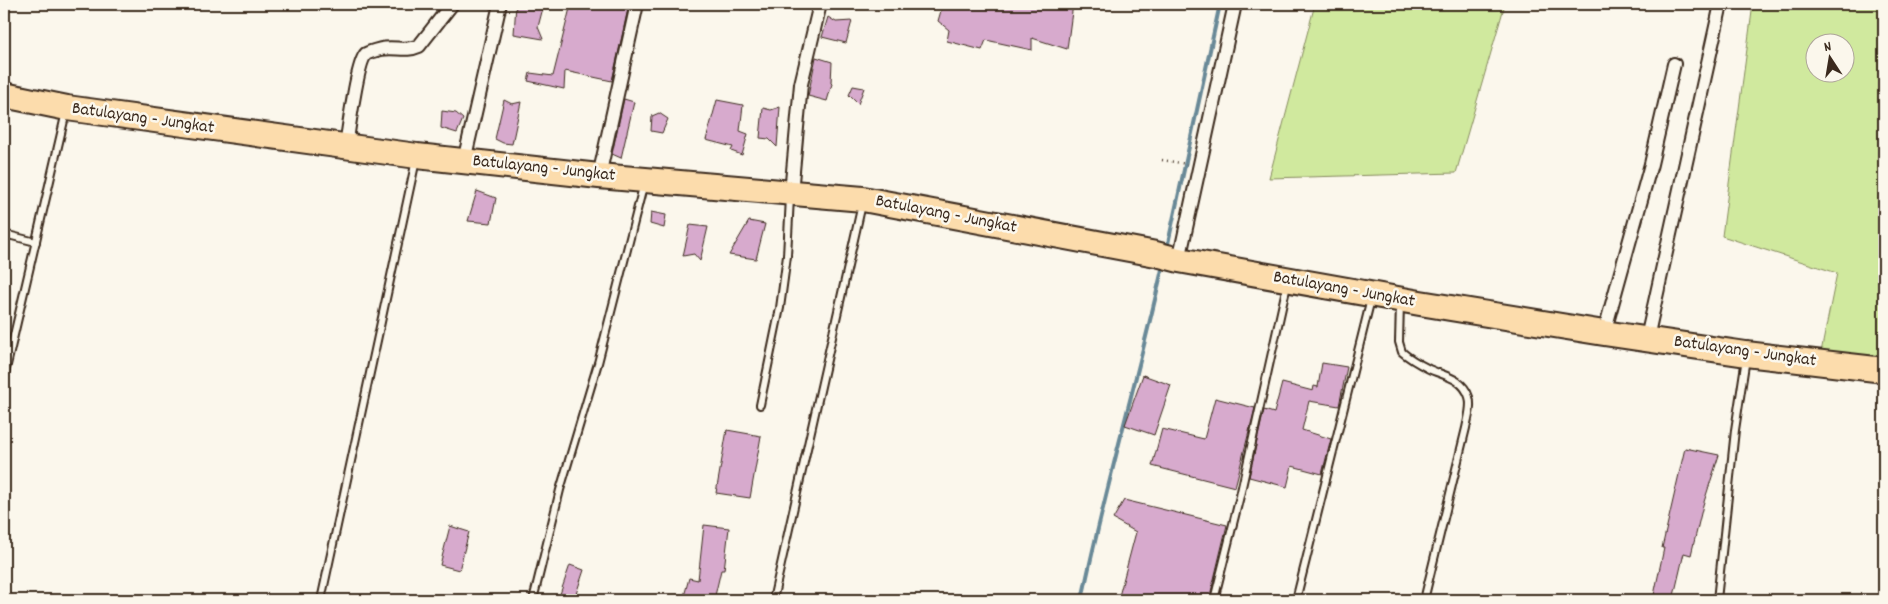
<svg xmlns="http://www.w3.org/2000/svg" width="1888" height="604" font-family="Dekko,sans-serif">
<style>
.green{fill:#d0e99e;stroke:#868a5e;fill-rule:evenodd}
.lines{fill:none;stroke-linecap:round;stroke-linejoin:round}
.stream{stroke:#698997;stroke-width:4}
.building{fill:#d7aacd;stroke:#3b2a1e}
.lane-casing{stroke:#3b2a1e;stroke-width:10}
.street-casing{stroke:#3b2a1e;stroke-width:16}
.highway-casing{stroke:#3b2a1e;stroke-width:28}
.path{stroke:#3b2a1e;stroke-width:2.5;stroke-dasharray:1 4;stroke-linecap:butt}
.lane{stroke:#fbf7ec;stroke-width:6}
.street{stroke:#fbf7ec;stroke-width:12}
.highway{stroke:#fcdcac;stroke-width:24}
.labels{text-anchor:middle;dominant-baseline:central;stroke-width:5;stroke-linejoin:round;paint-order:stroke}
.street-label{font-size:18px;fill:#3b2a1e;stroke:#fbf7ec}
</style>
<rect width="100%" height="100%" fill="#fbf7ec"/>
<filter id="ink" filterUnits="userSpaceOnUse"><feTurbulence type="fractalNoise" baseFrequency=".02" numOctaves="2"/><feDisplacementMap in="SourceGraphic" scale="10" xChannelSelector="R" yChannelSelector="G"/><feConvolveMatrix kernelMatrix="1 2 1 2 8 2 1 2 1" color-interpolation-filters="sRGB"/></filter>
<g filter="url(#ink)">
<g class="green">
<path d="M1315,4h190l-49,169 -187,5z"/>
<path d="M1753,4h131v352l-3,14 -62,-8 18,-89 -115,-37zM1816,42h30v30h-30z"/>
</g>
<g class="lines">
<g class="stream">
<path d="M1167,248l53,-244"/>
<path d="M1082,600c23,-112 56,-223 81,-335"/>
</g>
</g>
<g class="building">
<path d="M516,4h28l-6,23 5,12 -29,-5z"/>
<path d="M571,4h58l-17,77 -47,-10 -1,18 -36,-8 2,-8 23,3z"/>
<path d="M943,4h130l-6,45 -35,-11v12l-46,-10 -4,10 -35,-9 2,-11 -11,-9z"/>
<path d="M828,17l8,5 16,-1 -6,22 -24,-6z"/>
<path d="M816,57l16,5 -1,21 1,1 -5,17 -19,-5z"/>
<path d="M853,86l11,2 -6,16 -9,-9z"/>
<path d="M624,99l10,3 -13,56 -9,-4z"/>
<path d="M504,100l8,4 9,-2 -9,42 -9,-1 -8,-4z"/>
<path d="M717,100l26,5 -3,26 8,3 -6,21 -11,-4 2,-4 -27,-7z"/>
<path d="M780,107l-3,40 -8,-8 -9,-1 3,-30 8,2z"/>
<path d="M442,111l14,2 7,6 -6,14 -16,-5z"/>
<path d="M659,113l9,6 -6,14 -11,-2 1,-15z"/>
<path d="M477,191l19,7 -5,25 -23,-2z"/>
<path d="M651,212l15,3 -2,13 -14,-4z"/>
<path d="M749,221l16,3 -9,35 -27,-4z"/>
<path d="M690,225l18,2 -8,34 -6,-7 -11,2z"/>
<path d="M1322,363l25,4 -8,39 -30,-5 -7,29 29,9 -9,35 -30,-8 -5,21 -38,-10 15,-67 10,3 8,-30 31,8 1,-5 4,1z"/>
<path d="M1143,375l28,10 -17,50 -29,-10z"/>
<path d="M1215,398l40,10 -20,79 -83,-21 10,-37 42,10z"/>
<path d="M727,430l34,6 -11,62 -34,-5z"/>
<path d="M1685,448l34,7 -16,50 -12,50 -7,-2 -11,47h-20l11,-52h-2z"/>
<path d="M1124,500l103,25 -18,75h-91l18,-68 -23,-13z"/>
<path d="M704,525l25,3 -5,42h-3l-7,30h-31l6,-22 9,2z"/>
<path d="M450,526l19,6 -10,38 -19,-5z"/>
<path d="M570,565l14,5 -10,30h-16z"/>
</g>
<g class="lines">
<g class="lane-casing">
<g id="lane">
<path d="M4,234l32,8"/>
<path d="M1400,303l-1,39 3,10c8,7 17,12 27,17 15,7 34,9 40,28 3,9 -1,21 -3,31l-42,172"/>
<path d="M4,378l62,-266"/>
<path d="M760,405l20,-97 7,-52 3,-59"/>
<path d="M321,600l95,-440"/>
<path d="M533,600l27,-110 38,-127 46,-180"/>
<path d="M773,600l89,-396"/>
<path d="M1214,600l26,-104 47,-211"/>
<path d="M1296,600l75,-301"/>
<path d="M1717,600l18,-170 11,-72"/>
</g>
</g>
<g class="street-casing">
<g id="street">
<path d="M346,145c3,-16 11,-83 20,-91 3,-2 11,-4 15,-5 13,-3 25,3 38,-3l33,-42"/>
<path d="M464,161l36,-157"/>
<path d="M599,176l38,-172"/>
<path d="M791,193l10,-109 19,-80"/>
<path d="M1179,260l56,-256"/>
<path d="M1604,333l47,-169 23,-100"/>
<path d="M1647,338l74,-334"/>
</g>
</g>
<g class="highway-casing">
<path id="highway" d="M4,95l63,13 350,48 182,20 264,23 293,55 23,6 241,43 184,30 142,21 138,16"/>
</g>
<path class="path" d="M1162,160l25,4"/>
<use href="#lane" class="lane"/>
<use href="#street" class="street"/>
<use href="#highway" class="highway"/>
</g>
</g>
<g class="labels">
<g class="street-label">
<text transform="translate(143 119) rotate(8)">Batulayang - Jungkat</text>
<text transform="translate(544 169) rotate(6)">Batulayang - Jungkat</text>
<text transform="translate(946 215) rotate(11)">Batulayang - Jungkat</text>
<text transform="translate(1344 290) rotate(10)">Batulayang - Jungkat</text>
<text transform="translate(1745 352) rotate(8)">Batulayang - Jungkat</text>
</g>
</g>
<rect width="1888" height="604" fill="none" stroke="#fbf7ec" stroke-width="20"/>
<rect x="10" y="10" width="1868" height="584" fill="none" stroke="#3b2a1e" stroke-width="2" filter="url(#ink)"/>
<g transform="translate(1830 58) rotate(348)"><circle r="24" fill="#fbf7ec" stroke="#aea59a"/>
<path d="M0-4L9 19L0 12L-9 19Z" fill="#3b2a1e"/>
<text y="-8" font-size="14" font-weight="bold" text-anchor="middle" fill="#3b2a1e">N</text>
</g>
</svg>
